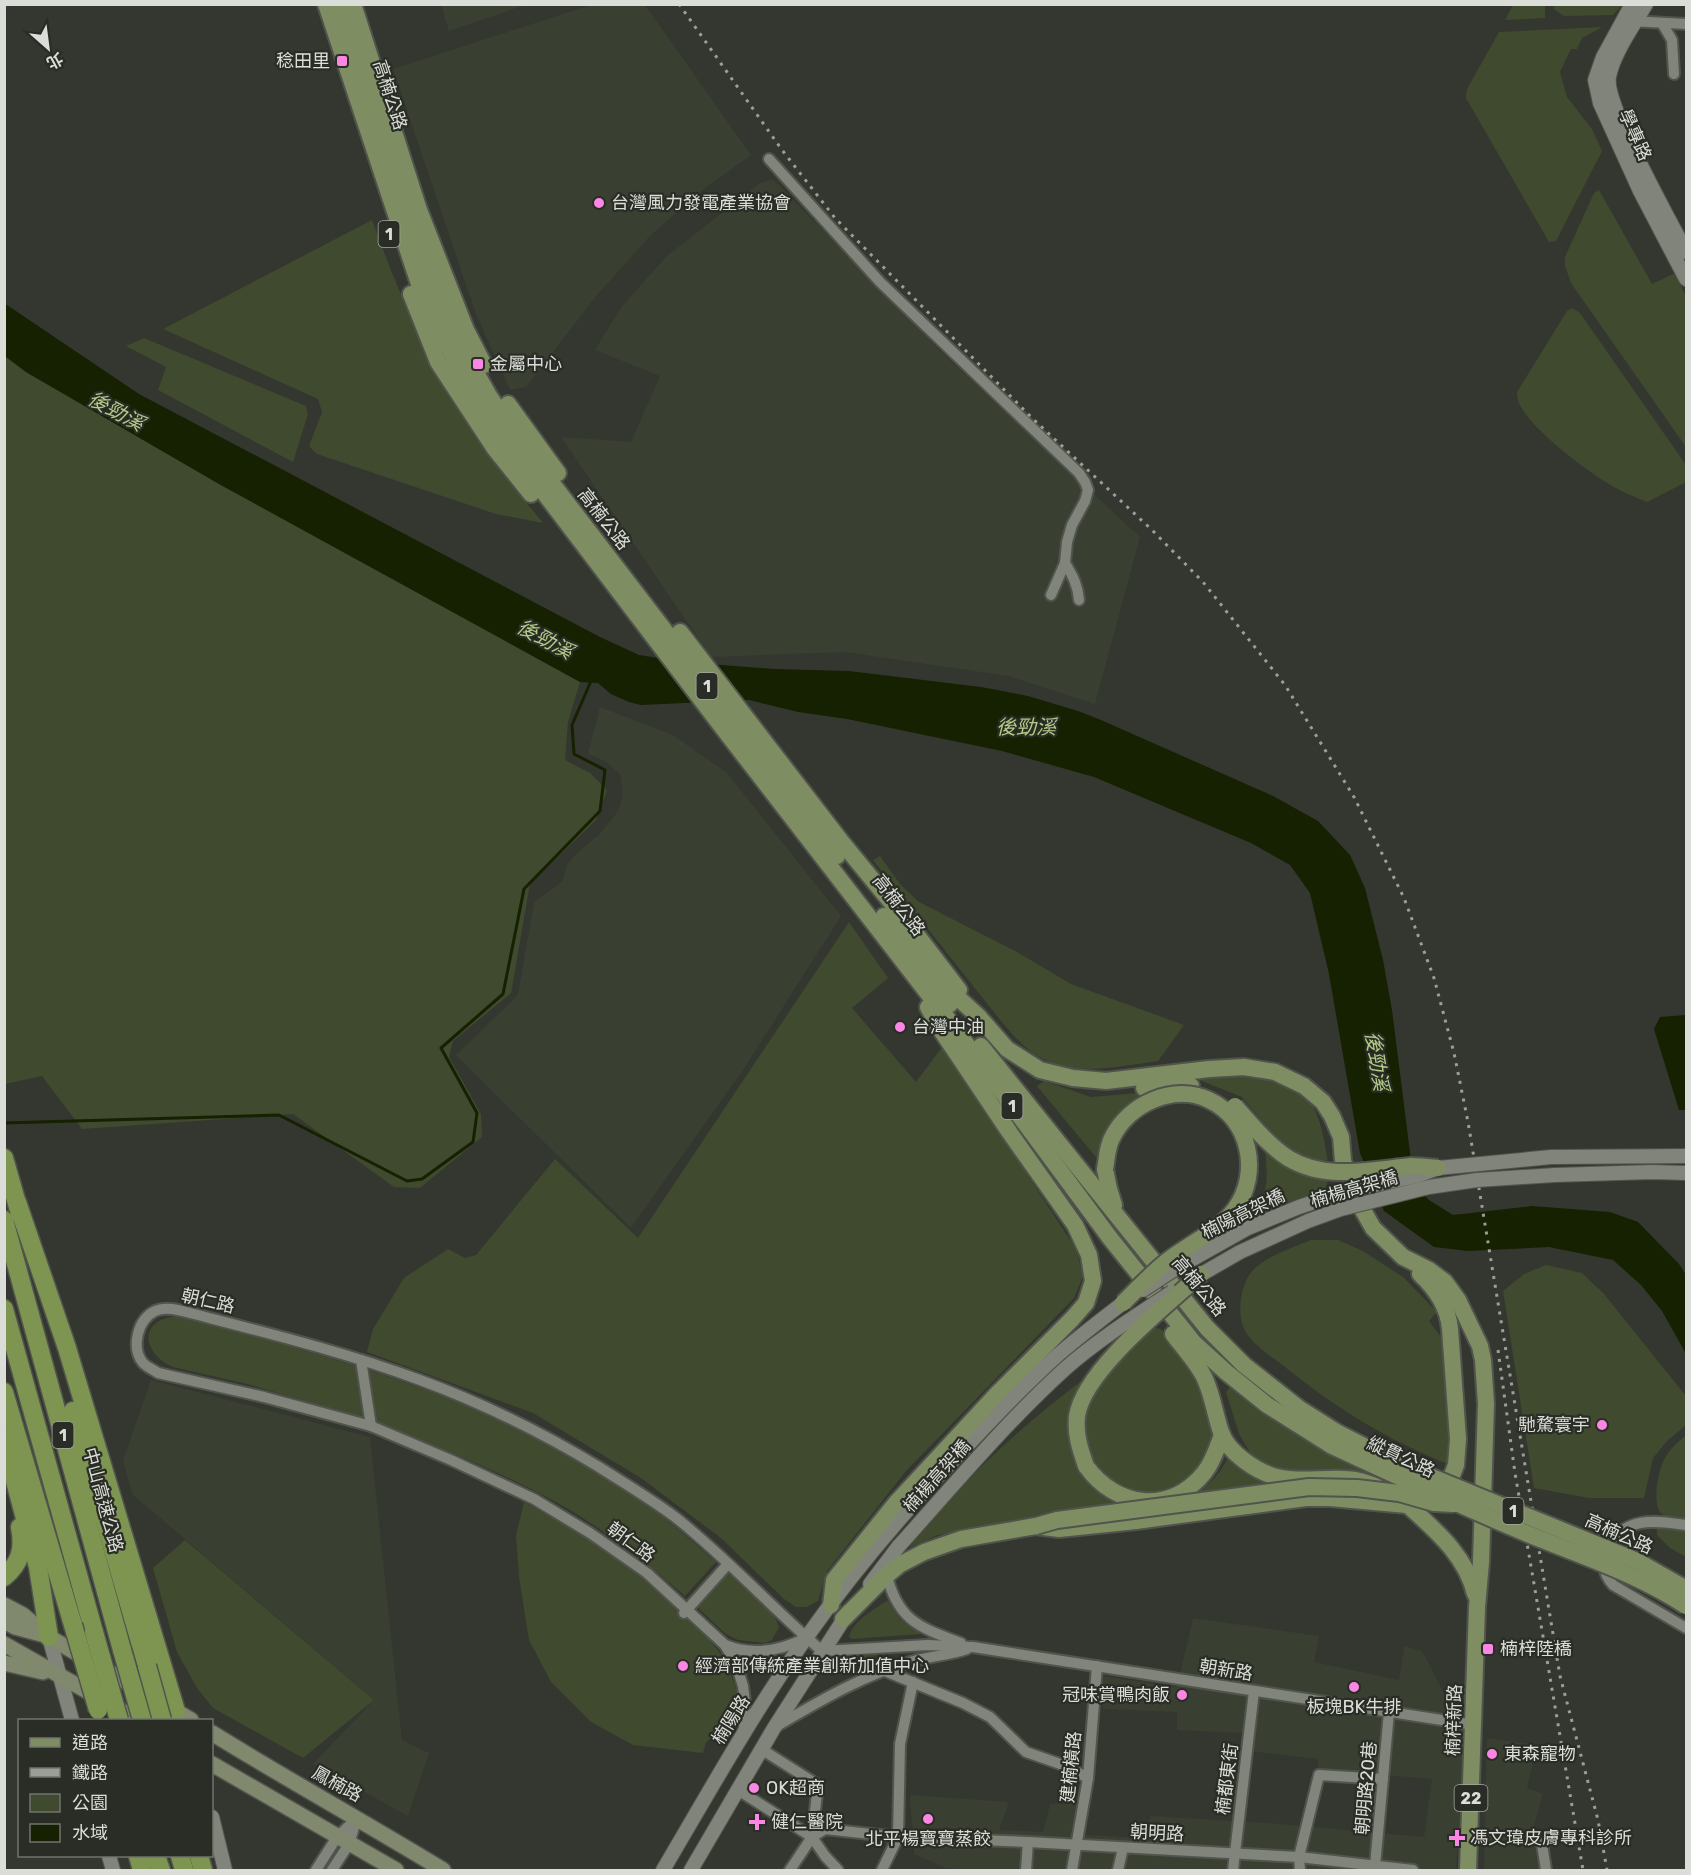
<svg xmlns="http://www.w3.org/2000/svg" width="1691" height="1875" font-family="Rubik,'Noto Sans TC',sans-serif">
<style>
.built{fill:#393f31}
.green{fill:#404a2e}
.water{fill:#152100}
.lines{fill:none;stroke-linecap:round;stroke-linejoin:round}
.stream{stroke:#152100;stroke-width:3}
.minor-casing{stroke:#51534d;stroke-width:14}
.tertiary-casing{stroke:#51534d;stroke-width:16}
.secondary-casing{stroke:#51534d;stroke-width:18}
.primary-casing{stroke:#51534d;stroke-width:20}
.motorway-casing{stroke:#51534d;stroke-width:21}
.minor{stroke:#81847b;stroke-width:10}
.tertiary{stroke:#81847b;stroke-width:14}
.secondary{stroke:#80896e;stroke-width:15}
.primary{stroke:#7f8e62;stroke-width:16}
.motorway{stroke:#7d9551;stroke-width:18}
.rail{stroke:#9c9f99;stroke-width:3;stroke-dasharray:3 6;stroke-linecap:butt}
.tertiary-bridge-casing{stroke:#51534d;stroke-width:16;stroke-linecap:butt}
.primary-bridge-casing{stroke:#51534d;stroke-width:20;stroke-linecap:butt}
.motorway-bridge-casing{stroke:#51534d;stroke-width:21;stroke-linecap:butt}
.tertiary-bridge{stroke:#81847b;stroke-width:14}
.primary-bridge{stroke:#7f8e62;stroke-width:16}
.motorway-bridge{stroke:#7d9551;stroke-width:18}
.poi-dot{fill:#fb86e4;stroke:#2a2d25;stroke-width:2}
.labels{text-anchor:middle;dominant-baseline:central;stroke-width:4.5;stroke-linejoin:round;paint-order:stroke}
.shield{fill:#2a2d25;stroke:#a6a8a2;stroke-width:1.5}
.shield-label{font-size:16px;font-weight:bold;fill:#dbddd8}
.poi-label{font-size:18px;fill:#dbddd8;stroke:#2a2d25;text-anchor:start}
.street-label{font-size:18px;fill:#dbddd8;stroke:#2a2d25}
.water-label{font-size:20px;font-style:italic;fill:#b3cc88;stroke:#2a2d25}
</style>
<rect width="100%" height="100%" fill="#34372f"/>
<g class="built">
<path d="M594,4l51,1 106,150 -51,37 -50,44 -53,59 -71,92 -16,3 -34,-76 -83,-245z"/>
<path d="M441,5v-1l84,1 -76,26z"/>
<path d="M773,179l170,175 197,183 -45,167 -87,-28 -163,-24 -134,5 -150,-220 70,5 29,-66 -65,-26 27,-44 45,-50 93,-73z"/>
<path d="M600,707l73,28 54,38 114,143 -96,151 -114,161 -175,-173 62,-60 16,-93 28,-20 5,-17 10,-12 22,-18 19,-24 5,-16 -3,-21 -15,-13 -17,-7z"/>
<path d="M151,1380l219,57 32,303 27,13 -21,63 -95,-52 61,-64 -242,-206 -9,-34z"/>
<path d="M1193,1618l126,18 -5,26 85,18 5,-34 18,5 18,34 22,57 -1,65 -5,63h-482l-29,-2 -31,-14 -4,-59 99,7 -10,28 44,2 7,-28 27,-1 -5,31 71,4 8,-22 130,8 143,13 8,-58 -114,-10v-10l-78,-9 3,-17 -66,-3v-18l-74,-3v-33l74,11z"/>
<path d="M1487,1738l50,7 -10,43 16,6 -10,34 7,42h-56z"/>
</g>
<g class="green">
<path d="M1513,5h32v13l-40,2z"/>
<path d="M1554,5v-1l68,1 -9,10 -49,1 -10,-7z"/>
<path d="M1602,27l-20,11 -5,11h-6l-11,23 7,25 25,32 10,22 -46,90 -7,1 -83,-144 1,-9 32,-57z"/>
<path d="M1599,190l53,94 23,-11 11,24v150l-115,-164 -6,-17v-9l29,-64z"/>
<path d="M372,220c29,79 62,158 111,228 18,26 40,50 60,75l-47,-9 -179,-60 -8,-8 13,-34 -4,-13 -155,-70z"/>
<path d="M1572,308l8,5 106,152v17l-39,20c-11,-5 -23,-9 -33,-15 -26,-15 -81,-56 -94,-82 -3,-4 -2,-8 -3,-13l50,-81z"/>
<path d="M144,338l162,68 2,8 -15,48 -135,-72 8,-23 -40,-21z"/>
<path d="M4,356l22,16 193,112 361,198 -12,40 -3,38 25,13 17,17 -11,30 -66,64 -19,109 -58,48 -4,16 32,57 1,23 -62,51 -26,-1 -101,-73 -211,15 -40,-53 -37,8z"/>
<path d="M880,856l20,28 19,18 98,50 54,32 113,41 -26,36c-38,5 -79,16 -115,-2 -17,-8 -30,-24 -42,-38l-128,-161z"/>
<path d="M849,922l39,56 -36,30 64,74 27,-36 133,203 7,27 -9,22 -168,173 -79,100 -9,30 -11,6h-11l-12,-8 -63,-61 -80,-60 -108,-65 -166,-61 6,-23 31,-51 44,-29 17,9 11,-3 79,-96 83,79z"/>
<path d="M1263,1074c8,4 38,15 42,20 15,17 21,51 23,72l-21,-7 -25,-14 -40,-48 -53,-21z"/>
<path d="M1044,1081l47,16 83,-7 -33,12 -41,60 -63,-76z"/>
<path d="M1264,1144l64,34 -3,15 -78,32c22,-33 22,-43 17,-81z"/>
<path d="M1311,1240h27l25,11 40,26 34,35 -8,9 12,16 4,19 7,64 -2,45c-62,-25 -113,-56 -165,-98 -13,-10 -29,-20 -38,-33 -12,-17 -7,-51 7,-65 15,-14 38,-21 57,-29z"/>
<path d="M1546,1265l36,8 22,21 82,102v29l-19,16 -14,17 -9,40h-55l-55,-10 -31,-197 21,-17z"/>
<path d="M178,1316l71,18 108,32 6,52 -116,-34 -74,-17c-32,-14 -35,-48 5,-51z"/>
<path d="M1155,1328l6,1 10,11 29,41 15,49 -10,33 -17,20 -32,14 -218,38 -30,13c12,-18 28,-33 42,-49 60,-66 132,-121 205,-171z"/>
<path d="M368,1370c95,30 189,70 271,128 27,19 51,42 77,64l-31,34c-44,-38 -90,-74 -142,-101 -54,-28 -111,-51 -168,-73z"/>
<path d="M1231,1386l83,55 63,36 -19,-5 -67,2 -24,-8 -16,-12 -12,-20 -13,-42z"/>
<path d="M1686,1435v86c-6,-2 -17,-3 -23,-6 -13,-9 -4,-48 3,-59 5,-8 13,-15 20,-21z"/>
<path d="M1230,1454l62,29 -102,14c20,-13 30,-22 40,-43z"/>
<path d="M524,1502l61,34 58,42 58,52 25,30 12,34 -19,39 -13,9 -3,11 -70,-8 -42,-23 -40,-40 -22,-42 -10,-63 -3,-41z"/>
<path d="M1660,1526l26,3v28l-16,-9 -13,-13v-5z"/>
<path d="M185,1540l189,160 -71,58 -90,-50 -16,-20 -20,-36 -24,-84z"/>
<path d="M727,1572c18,16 45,32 52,55l-7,13 -7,3 -27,-3 -12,-6 -30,-28z"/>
<path d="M888,1600c9,18 15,23 33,34l-70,5 -2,-3c5,-16 26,-27 39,-36z"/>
<path d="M878,1655l-47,20 -3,-1 12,-16z"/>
</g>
<g class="water">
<path d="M4,303l135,91 461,243 39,18 44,7 92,7 74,2 132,16 47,9 50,15 23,9 172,76 45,25 32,34 15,33 18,72 9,50 22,174 15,16 24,15 79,-9 78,6 28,10 41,42 7,11v79l-24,-43 -21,-26 -28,-25 -64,-13 -81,4 -34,-4 -50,-36 -24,-58 -31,-179 -19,-81 -20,-28 -39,-22 -157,-66 -92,-26 -155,-32 -49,-7 -49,-12 -108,5 -12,-3 -18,-8 -13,-11 -18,-1 -361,-198 -193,-112 -21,-16z"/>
<path d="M1686,1015v95h-7l-25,-81 6,-12z"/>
</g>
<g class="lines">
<path class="stream" d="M4,1123l275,-8 128,66 15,-2 51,-37 4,-29 -36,-65 62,-54 21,-105 76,-78 5,-41 -31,-16 -2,-29 19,-44"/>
<g class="minor-casing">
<g id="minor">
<path d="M1630,21l56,3"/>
<path d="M1662,23l10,17 2,34"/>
<path d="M769,159l111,123 199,191 6,9 3,8 -3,11 -13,24 -5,17 -2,21 -14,32"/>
<path d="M1065,563c8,13 13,23 14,37"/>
<path d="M361,1360l10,66"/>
<path d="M1686,1525c-15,-2 -31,-5 -46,-2 -29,6 -49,37 -27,62l73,43"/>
<path d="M886,1572c11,48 32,55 75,71"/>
<path d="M684,1613l44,-49"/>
<path d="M725,1645c27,11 55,6 81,-7"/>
<path d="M885,1671l78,32 27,14 36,35 37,13 25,13"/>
<path d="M777,1726c44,-26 90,-53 140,-66 17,-4 33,-5 50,-11"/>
<path d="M744,1732l1,-30 -2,-16 -7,-22 -11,-19 -78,-72 -57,-40 -56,-34 -83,-39 -80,-34 -107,-29 -106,-24c-4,-3 -11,-6 -15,-10 -12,-15 -6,-43 12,-52 10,-5 24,-1 35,2 77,20 155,39 230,67 62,23 123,53 179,87 25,16 52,32 76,50 52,41 97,91 147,134l106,-6 45,2 501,78"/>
<path d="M761,1749l57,36 -6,52"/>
<path d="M738,1790l74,47 13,19 13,14"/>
<path d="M1542,1844l4,26"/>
<path d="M1375,1866l14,-154"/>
<path d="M316,1870l21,-33 20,-19"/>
<path d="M332,1870l17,-26 7,-23"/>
<path d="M790,1870l22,-33 13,-8 73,8 130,5 271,15 114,13"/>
<path d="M882,1870l16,-33 2,-93 13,-62"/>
<path d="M1026,1870l2,-28"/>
<path d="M1072,1870l16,-92 9,-112"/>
<path d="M1118,1870l5,-22"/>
<path d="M1233,1870l21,-179"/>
<path d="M1300,1870l-1,-13 20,-82 64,4"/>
</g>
</g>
<g class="tertiary-casing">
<g id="tertiary">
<path d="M1632,4l-29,53 -8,23 5,23 40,88 46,88"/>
<path d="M1646,4c-12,21 -33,50 -37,73 -5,27 62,145 77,175"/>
<path d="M870,1584l28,-37"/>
<path d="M49,1637l23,83"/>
<path d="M212,1817l13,53"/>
<path d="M109,1856l4,14"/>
<path d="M663,1870c46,-78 90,-157 143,-232 48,-68 102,-131 160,-191 30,-32 61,-64 93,-93 21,-18 43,-35 64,-51"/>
<path d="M691,1870l83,-142 75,-117"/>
</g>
</g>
<g class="secondary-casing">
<g id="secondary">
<path d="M4,1605l19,10 26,22 142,83"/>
<path d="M4,1621l11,6 26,7"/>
<path d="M4,1644l134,76"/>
<path d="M4,1663l39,9"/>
<path d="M212,1733c76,47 154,90 231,137"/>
<path d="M212,1764l184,106"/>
</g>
</g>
<g class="primary-casing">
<g id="primary">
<path d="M326,4l97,292 38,76 43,68 215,283 228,295 163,220 84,105 32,29 41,33 65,41"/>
<path d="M340,4l80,246 18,45 23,51 27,48 24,37 325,425"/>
<path d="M353,4l66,206 47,120 18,35"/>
<path d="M411,294l27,68 57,87 36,45"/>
<path d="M508,404l50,69"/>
<path d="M680,632l160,208 64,78 55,72"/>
<path d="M884,916l66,88"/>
<path d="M944,985l35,32 28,32 33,21 33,8 33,3 103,-12 35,-2 31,5 29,14 19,16 9,14 9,21 2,24 5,16 8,21 17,30 30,29 26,13 16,12 13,18 22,46 3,14 3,44 -5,158 -4,45 -9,263"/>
<path d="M981,1046l226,282 37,37 56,44 38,24"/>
<path d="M1144,1088l47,-2"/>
<path d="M1105,1169l4,20 5,16"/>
<path d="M1173,1334c11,15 25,29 32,45 8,18 10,36 16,53 7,21 36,40 56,45 23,6 46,0 69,2 11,0 21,4 31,8"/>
<path d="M1086,1466c30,42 84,49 118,7 9,-11 13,-25 18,-38"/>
<path d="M1400,1498c30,28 65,54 75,96"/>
<path d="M831,1605l3,-25 62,-77 101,-109 75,-75 14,-16 7,-22 -4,-26 -14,-30 -65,-92 -73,-109 -9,-17"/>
<path d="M843,1619l44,-44 12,-10 25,-13 37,-13 75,-13 23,3 77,-8 170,-23h24l77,7 29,-12 13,-10 7,-18 2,-26 -8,-110c-2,-23 -14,-40 -30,-55"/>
</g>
</g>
<g class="motorway-casing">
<g id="motorway">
<path d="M4,1158l16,56"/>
<path d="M17,1202l50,146 109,363"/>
<path d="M4,1220l118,430"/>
<path d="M4,1309l90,323"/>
<path d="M4,1392l69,233"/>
<path d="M73,1411l74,255"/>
<path d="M4,1440l34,127 11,70"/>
<path d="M4,1577c17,-14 20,-29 16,-50"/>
<path d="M138,1856l4,14"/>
<path d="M156,1856l5,14"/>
<path d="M180,1856l4,14"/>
<path d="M199,1856l4,14"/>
</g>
</g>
<use href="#minor" class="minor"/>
<use href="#tertiary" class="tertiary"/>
<use href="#secondary" class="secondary"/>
<use href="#primary" class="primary"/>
<use href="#motorway" class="motorway"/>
<g class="rail">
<path d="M679,4l103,146 53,68 197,200 120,112 51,52 82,103 69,112 50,101 30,80 20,75 14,69 92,554 38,144 9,50"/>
<path d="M1498,1350l17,123 68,397"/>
</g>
<g class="tertiary-bridge-casing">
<g id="tertiary-bridge">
<path d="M1193,1279l47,-27 68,-31 33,-12 88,-22 48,-7 78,-5 97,-3 34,1"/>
<path d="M1143,1290l32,-21 73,-41 51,-21 48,-16 70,-15 21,-8 113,-11 135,-1"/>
<path d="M898,1547c55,-61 108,-125 169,-180 32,-28 69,-51 105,-75"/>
</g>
</g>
<g class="primary-bridge-casing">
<g id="primary-bridge">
<path d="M1235,1106c17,19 32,38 53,52 37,23 82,12 123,8 9,0 18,1 27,2"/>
<path d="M1105,1169c2,-10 2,-22 7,-31 16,-34 62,-55 97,-38 41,19 52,73 26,109 -17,23 -47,35 -69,53 -15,12 -29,27 -43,41"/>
<path d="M1338,1433l57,29 242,99 49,28"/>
<path d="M1332,1446c65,30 130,61 196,88 53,22 110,40 158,72"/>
<path d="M1086,1466c-6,-17 -11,-32 -9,-50 7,-46 90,-111 124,-142"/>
<path d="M1036,1526l21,-6 252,-33 48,1 42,5 35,10 20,1"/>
</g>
</g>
<g class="motorway-bridge-casing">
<g id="motorway-bridge">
<path d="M73,1625l25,85"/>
<path d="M94,1632l25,88"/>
<path d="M122,1650l20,70"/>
<path d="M147,1666l15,54"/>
</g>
</g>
<use href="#tertiary-bridge" class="tertiary-bridge"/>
<use href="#primary-bridge" class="primary-bridge"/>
<use href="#motorway-bridge" class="motorway-bridge"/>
</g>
<g class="poi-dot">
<rect x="336" y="55" width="12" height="12" rx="3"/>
<circle cx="599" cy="203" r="6"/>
<rect x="472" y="358" width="12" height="12" rx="3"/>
<circle cx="900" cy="1027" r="6"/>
<circle cx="1602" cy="1425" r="6"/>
<rect x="1482" y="1643" width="12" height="12" rx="3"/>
<circle cx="683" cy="1666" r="6"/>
<circle cx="1354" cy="1687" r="6"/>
<circle cx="1182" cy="1695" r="6"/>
<circle cx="1492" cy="1754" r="6"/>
<circle cx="754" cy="1788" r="6"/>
<circle cx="928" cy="1819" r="6"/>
<path d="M754 1813h6v6h6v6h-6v6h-6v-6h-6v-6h6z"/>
<path d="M1454 1829h6v6h6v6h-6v6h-6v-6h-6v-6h6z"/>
</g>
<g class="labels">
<g class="shield">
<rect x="378.5" y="221" width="21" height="26" rx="4.5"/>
<rect x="696.5" y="673" width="21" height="26" rx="4.5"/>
<rect x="1001.5" y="1093" width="21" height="26" rx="4.5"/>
<rect x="52.5" y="1422" width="21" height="26" rx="4.5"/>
<rect x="1502.5" y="1498" width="21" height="26" rx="4.5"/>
<rect x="1454.5" y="1785" width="33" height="26" rx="4.5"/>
</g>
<g class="shield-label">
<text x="389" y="234">1</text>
<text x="707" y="686">1</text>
<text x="1012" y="1106">1</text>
<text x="63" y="1435">1</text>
<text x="1513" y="1511">1</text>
<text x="1471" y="1798">22</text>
</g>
<g class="poi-label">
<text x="330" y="61" text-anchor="end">稔田里</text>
<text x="611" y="203">台灣風力發電產業協會</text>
<text x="490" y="364">金屬中心</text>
<text x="912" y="1027">台灣中油</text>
<text x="1590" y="1425" text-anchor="end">馳騖寰宇</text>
<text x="1500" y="1649">楠梓陸橋</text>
<text x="695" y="1666">經濟部傳統產業創新加值中心</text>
<text x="1170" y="1695" text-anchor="end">冠味賞鴨肉飯</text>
<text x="1354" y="1707" text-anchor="middle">板塊BK牛排</text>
<text x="1504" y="1754">東森寵物</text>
<text x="766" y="1788">OK超商</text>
<text x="771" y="1822">健仁醫院</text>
<text x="1470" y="1838">馮文瑋皮膚專科診所</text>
<text x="928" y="1839" text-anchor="middle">北平楊寶寶蒸餃</text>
</g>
<g class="street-label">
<text transform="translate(390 95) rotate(72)">高楠公路</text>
<text transform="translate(1635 135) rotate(66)">學專路</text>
<text transform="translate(604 519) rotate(52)">高楠公路</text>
<text transform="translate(899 905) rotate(52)">高楠公路</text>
<text transform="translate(1354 1189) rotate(-16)">楠楊高架橋</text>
<text transform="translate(1243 1214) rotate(-26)">楠陽高架橋</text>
<text transform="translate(1199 1286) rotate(50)">高楠公路</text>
<text transform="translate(208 1301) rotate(13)">朝仁路</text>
<text transform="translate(1401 1457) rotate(25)">縱貫公路</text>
<text transform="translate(937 1476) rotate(-48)">楠楊高架橋</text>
<text transform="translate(103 1500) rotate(75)">中山高速公路</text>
<text transform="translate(1619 1534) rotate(24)">高楠公路</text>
<text transform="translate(631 1542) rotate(36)">朝仁路</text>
<text transform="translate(1226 1670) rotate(9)">朝新路</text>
<text transform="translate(731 1720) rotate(-58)">楠陽路</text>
<text transform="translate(1454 1720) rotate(-88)">楠梓新路</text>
<text transform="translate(1071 1767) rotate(-84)">建楠橫路</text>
<text transform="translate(1227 1779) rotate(-83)">楠都東街</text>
<text transform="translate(337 1784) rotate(29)">鳳楠路</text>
<text transform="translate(1366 1788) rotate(-85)">朝明路20巷</text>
<text transform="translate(1157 1833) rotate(3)">朝明路</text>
</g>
<g class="water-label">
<text transform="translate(116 411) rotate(28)">後勁溪</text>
<text transform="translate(545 639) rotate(28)">後勁溪</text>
<text x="1026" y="727">後勁溪</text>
<text transform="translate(1377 1061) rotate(81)">後勁溪</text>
</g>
</g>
<rect width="1691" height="1875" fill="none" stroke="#dbddd8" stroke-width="12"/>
<rect x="18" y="1719" width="195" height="138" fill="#2a2d25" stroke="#71736d" stroke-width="1.5"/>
<rect x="30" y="1738" width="30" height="9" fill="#7f8e62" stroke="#71736d" stroke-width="1.5"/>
<text x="72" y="1749" font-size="18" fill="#dbddd8">道路</text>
<rect x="30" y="1768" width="30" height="9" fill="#9c9f99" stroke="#71736d" stroke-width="1.5"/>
<text x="72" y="1779" font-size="18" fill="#dbddd8">鐵路</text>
<rect x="30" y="1794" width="30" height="18" fill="#404a2e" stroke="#71736d" stroke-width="1.5"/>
<text x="72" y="1809" font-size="18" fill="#dbddd8">公園</text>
<rect x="30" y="1824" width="30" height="18" fill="#152100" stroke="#71736d" stroke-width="1.5"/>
<text x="72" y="1839" font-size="18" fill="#dbddd8">水域</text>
<g transform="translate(48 48) rotate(152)" stroke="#2a2d25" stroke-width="4.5" paint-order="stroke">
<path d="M0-4.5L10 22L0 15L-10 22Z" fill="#dbddd8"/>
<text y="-9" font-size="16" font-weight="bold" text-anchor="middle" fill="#dbddd8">北</text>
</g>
</svg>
